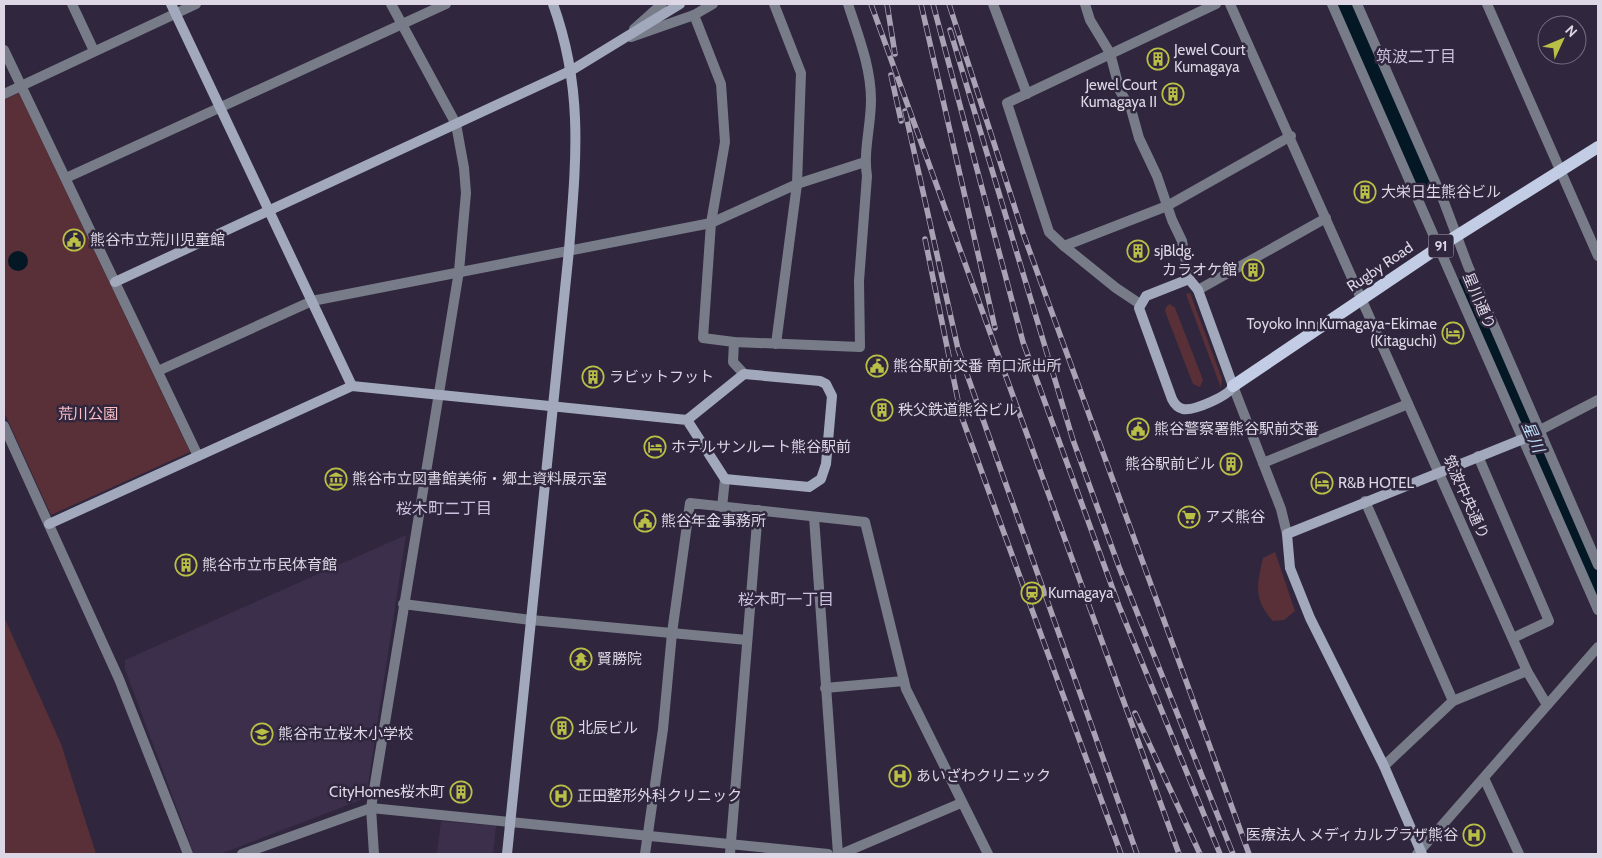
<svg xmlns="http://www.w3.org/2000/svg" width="1602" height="858" font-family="Cabin,'Noto Sans JP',sans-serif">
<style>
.built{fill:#3b2f4b}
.green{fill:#593037}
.water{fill:#031824}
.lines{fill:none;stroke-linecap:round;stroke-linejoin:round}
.river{stroke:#031824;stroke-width:24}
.street{stroke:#777c88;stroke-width:10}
.secondary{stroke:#a2a9bc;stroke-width:10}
.primary{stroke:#c3cce5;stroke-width:12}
.rail-casing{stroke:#a9a2b4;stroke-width:5.5}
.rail{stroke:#30273e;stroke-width:4;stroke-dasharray:11;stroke-linecap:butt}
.labels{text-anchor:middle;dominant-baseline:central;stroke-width:5;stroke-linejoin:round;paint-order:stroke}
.shield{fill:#30273e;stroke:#a8a2b3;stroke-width:1}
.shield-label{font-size:14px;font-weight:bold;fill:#dcd6e5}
.poi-label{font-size:15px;fill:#dcd6e5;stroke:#30273e;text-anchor:start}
.street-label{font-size:15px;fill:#dcd6e5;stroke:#30273e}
.park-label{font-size:15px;fill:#fdbfc6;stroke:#30273e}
.neighbourhood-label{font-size:16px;fill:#cbc0dd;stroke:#30273e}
.water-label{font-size:16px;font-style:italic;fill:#baddf4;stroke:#30273e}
</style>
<rect width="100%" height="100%" fill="#30273e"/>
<g class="built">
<path d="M406,535l-40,263 -146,56h-26l-69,-185v-9z"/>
<path d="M441,821l55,5 -3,28h-56z"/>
</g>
<g class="green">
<path d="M19,93l171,359 -139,63 -47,-103v-312z"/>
<path d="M1190,293l32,86 -1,9 -35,-94z"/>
<path d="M1170,304l5,4 28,72 -3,7 -7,-3 -28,-73 1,-4z"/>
<path d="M1275,552l20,59 -11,9 -11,1c-20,-21 -16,-38 -10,-63z"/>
<path d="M4,617l57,127 35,110h-92z"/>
</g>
<circle class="water" cx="18" cy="261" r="10"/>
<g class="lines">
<g class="river">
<path d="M1344,4l77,176"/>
<path d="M1468,288l130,299"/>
</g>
<g class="street">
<path d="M72,4l22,47"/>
<path d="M774,4l27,69 -4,111 -21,160"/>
<path d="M993,4l34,90"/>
<path d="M1085,4l5,16 20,33 10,38 11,18 8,29 18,38 15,44 10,21 7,38"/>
<path d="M1230,4l297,667 20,34"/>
<path d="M1332,4l266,606"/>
<path d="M1357,4l87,198 24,64 130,299"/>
<path d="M1487,4l111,252"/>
<path d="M694,15l27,69 4,58 -14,81 -8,115 31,4 126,5 -1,-66 8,-105c-4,-25 4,-50 4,-76 0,-33 -13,-65 -23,-96"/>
<path d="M634,29l28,-25"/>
<path d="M631,37l63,-22 19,-11"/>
<path d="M4,50l194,406"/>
<path d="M4,94l192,-90"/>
<path d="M66,178l380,-174"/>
<path d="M1064,246l-15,-14 -42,-129 209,-99"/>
<path d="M1198,290l128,-72"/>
<path d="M1140,304l-24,-16 -52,-42 103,-40 124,-70"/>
<path d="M734,342l-1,20 11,12"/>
<path d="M158,371l154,-70 399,-78 86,-39 68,-22"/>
<path d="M1233,386l48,123 6,25"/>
<path d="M4,426l115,253 69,175"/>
<path d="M1523,439l75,-39"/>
<path d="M1478,456l71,165 -36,17"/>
<path d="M1263,463l145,-59"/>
<path d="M1365,501l88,200"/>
<path d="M722,507l3,-28"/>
<path d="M814,517l24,337"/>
<path d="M403,604l128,16 216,20"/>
<path d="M825,688l79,-7"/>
<path d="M1384,766l69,-65 74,-30"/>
<path d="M1484,778l35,76"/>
<path d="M242,854l129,-46 457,46"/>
<path d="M374,854l-3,-46 88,-537 7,-78 -2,-25 -8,-44 -65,-120"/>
<path d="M645,854l18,-125 9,-96 18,-130 175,19 41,167 82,165"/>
<path d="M730,854l28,-344"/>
<path d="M841,854l120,-51"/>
<path d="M1417,854l181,-207"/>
</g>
<g class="secondary">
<path d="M171,4l181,382"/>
<path d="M1189,279l9,11 35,96c-4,10 -39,25 -50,23 -5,-1 -9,-6 -11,-10l-33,-91 7,-12z"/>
<path d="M115,282l457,-212 108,-66"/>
<path d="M49,524l303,-138 335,34 57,-46 76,7 6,3 6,12 -6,68 -5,15 -12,8 -84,-8 -38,-59"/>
<path d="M507,854l62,-604c7,-89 15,-160 -16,-246"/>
<path d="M1422,854l-38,-88 -74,-148 -20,-50 -3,-34 236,-95"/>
</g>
<path class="primary" d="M1233,386l206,-139 159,-100"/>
<g class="rail-casing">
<g id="rail">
<path d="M871,4l308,850"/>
<path d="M887,4l8,50"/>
<path d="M921,4l74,324"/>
<path d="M933,4l90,338 96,264 101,248"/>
<path d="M949,4l74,229 226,621"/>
<path d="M950,30l123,410 46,127 114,287"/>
<path d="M891,75l10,46"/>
<path d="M905,111l53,238 179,505"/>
<path d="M925,239l36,176 160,439"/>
<path d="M1135,713l65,141"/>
</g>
</g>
<use href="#rail" class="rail"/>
</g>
<defs>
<g id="building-ring" transform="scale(1.125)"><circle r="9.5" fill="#30273e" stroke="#bac045" stroke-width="1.5"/><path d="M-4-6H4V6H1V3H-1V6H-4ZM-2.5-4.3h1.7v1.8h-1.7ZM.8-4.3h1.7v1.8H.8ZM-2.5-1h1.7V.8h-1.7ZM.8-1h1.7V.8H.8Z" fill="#bac045"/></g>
<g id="civic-ring" transform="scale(1.125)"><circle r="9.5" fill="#30273e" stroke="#bac045" stroke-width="1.5"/><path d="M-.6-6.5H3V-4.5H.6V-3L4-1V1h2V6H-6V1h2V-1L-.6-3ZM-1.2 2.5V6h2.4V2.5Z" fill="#bac045"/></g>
<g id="hotel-ring" transform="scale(1.125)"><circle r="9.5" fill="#30273e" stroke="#bac045" stroke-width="1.5"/><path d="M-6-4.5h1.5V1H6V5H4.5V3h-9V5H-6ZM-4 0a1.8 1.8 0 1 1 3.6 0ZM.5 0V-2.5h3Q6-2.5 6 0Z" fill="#bac045"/></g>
<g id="museum-ring" transform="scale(1.125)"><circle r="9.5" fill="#30273e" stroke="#bac045" stroke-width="1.5"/><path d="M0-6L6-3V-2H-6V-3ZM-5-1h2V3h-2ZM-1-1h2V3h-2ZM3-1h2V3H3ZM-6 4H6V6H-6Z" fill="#bac045"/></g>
<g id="supermarket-ring" transform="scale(1.125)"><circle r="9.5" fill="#30273e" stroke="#bac045" stroke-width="1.5"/><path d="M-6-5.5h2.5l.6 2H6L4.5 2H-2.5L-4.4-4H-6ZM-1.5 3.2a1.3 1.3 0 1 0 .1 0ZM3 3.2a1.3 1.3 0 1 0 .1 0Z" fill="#bac045"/></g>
<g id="station-ring" transform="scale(1.125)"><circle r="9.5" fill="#30273e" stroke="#bac045" stroke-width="1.5"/><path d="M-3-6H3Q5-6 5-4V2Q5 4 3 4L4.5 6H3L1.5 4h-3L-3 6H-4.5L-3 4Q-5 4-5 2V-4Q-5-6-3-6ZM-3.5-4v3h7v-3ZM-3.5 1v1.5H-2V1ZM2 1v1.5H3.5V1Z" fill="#bac045"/></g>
<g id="temple-ring" transform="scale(1.125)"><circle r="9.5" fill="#30273e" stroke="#bac045" stroke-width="1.5"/><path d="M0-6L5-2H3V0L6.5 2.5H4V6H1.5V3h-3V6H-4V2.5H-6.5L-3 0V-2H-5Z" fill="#bac045"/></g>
<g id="school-ring" transform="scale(1.125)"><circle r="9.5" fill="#30273e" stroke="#bac045" stroke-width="1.5"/><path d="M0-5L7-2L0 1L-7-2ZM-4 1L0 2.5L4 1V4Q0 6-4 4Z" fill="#bac045"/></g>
<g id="hospital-ring" transform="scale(1.125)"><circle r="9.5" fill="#30273e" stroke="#bac045" stroke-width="1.5"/><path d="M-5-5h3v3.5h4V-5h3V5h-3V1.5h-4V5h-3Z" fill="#bac045"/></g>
</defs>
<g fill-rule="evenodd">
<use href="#building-ring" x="1158" y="59"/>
<use href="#building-ring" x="1173" y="94"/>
<use href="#building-ring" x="1365" y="192"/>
<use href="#civic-ring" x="74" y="240"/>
<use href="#building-ring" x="1138" y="251"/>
<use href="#building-ring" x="1253" y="270"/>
<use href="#hotel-ring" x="1453" y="333"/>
<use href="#civic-ring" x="877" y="366"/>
<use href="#building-ring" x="593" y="377"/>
<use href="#building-ring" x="882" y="410"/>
<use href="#civic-ring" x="1138" y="429"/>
<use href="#hotel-ring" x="655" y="447"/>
<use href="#building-ring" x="1231" y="464"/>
<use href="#museum-ring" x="336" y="479"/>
<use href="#hotel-ring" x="1322" y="483"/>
<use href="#supermarket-ring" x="1189" y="517"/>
<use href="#civic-ring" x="645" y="521"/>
<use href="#building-ring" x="186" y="565"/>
<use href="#station-ring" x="1032" y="593"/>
<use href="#temple-ring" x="581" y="659"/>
<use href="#building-ring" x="562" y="728"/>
<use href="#school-ring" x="262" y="734"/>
<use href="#hospital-ring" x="900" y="776"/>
<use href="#building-ring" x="461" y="792"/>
<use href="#hospital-ring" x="561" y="796"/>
<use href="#hospital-ring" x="1474" y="835"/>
</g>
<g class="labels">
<rect class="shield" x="1428.5" y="234.5" width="25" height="23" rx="4"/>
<g class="shield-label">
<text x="1441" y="246">91</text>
</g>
<g class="poi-label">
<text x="1174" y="50">Jewel Court<tspan x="1174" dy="17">Kumagaya</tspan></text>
<text x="1157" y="85" text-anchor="end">Jewel Court<tspan x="1157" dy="17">Kumagaya II</tspan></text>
<text x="1381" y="192">大栄日生熊谷ビル</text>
<text x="90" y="240">熊谷市立荒川児童館</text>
<text x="1154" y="251">sjBldg.</text>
<text x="1237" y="270" text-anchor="end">カラオケ館</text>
<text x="1437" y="324" text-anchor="end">Toyoko Inn Kumagaya-Ekimae<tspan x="1437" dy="17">(Kitaguchi)</tspan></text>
<text x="893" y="366">熊谷駅前交番 南口派出所</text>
<text x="609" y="377">ラビットフット</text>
<text x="898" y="410">秩父鉄道熊谷ビル</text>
<text x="1154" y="429">熊谷警察署熊谷駅前交番</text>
<text x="671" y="447">ホテルサンルート熊谷駅前</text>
<text x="1215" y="464" text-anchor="end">熊谷駅前ビル</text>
<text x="352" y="479">熊谷市立図書館美術・郷土資料展示室</text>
<text x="1338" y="483">R&amp;B HOTEL</text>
<text x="1205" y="517">アズ熊谷</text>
<text x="661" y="521">熊谷年金事務所</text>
<text x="202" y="565">熊谷市立市民体育館</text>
<text x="1048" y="593">Kumagaya</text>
<text x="597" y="659">賢勝院</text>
<text x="578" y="728">北辰ビル</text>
<text x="278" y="734">熊谷市立桜木小学校</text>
<text x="916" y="776">あいざわクリニック</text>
<text x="445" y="792" text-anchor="end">CityHomes桜木町</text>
<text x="577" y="796">正田整形外科クリニック</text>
<text x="1458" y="835" text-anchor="end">医療法人 メディカルプラザ熊谷</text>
</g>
<g class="street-label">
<text transform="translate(1380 267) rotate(-34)">Rugby Road</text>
<text transform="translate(1479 301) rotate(67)">星川通り</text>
<text transform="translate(1466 497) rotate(66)">筑波中央通り</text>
</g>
<g class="park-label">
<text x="88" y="414">荒川公園</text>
</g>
<g class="neighbourhood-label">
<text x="1416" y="56">筑波二丁目</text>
<text x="444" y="508">桜木町二丁目</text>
<text x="786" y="599">桜木町一丁目</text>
</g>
<g class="water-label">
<text transform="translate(1533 437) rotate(66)">星川</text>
</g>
</g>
<rect width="1602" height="858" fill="none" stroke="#dcd6e5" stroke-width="10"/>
<g transform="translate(1562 40) rotate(46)"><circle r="24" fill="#30273e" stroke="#756d81"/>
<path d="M0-4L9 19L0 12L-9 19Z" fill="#bac045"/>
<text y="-8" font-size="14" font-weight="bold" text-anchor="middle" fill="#dcd6e5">N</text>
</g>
</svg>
